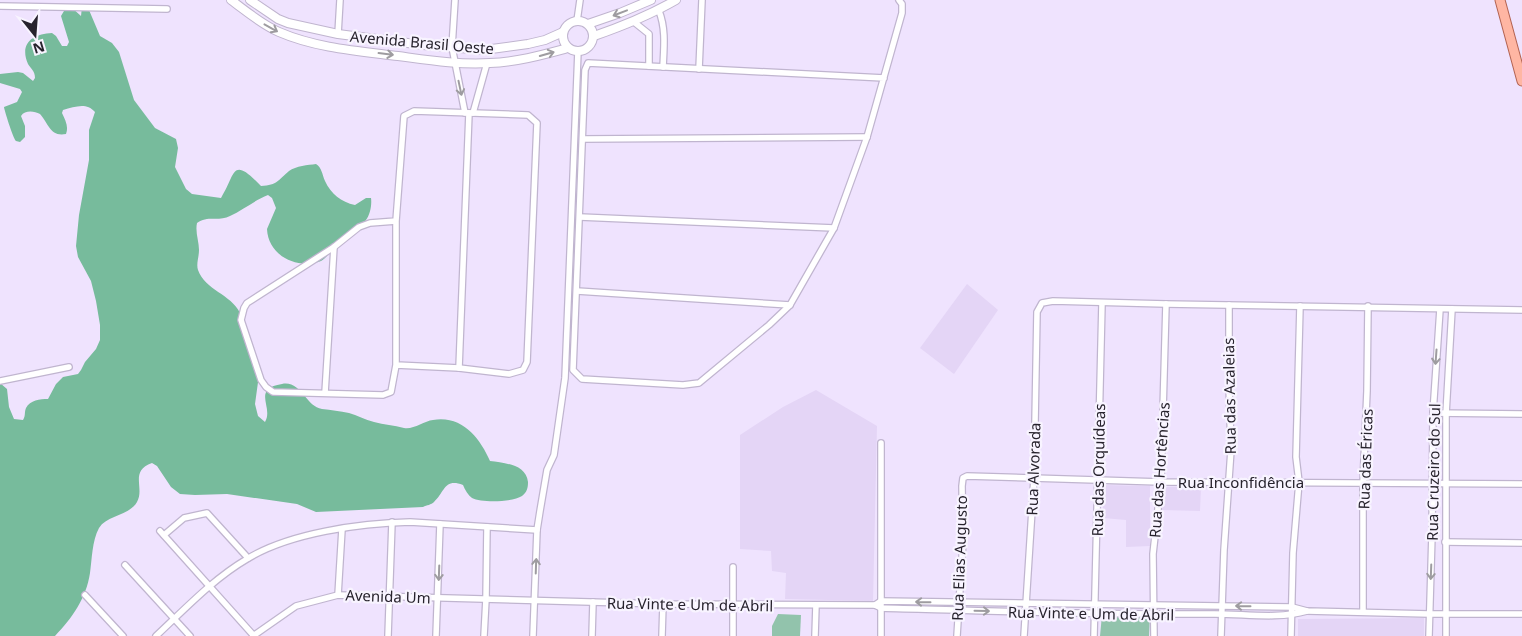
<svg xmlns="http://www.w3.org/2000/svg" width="1522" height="636" font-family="'Noto Sans',sans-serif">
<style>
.built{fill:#e4d5f6}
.green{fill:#92c3ac}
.forest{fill:#77bb9c}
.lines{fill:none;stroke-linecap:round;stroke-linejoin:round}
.minor-casing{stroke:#c0b5cf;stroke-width:8}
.tertiary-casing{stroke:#c0b5cf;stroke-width:10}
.primary-casing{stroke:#b36352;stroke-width:11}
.minor{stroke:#fff;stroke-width:5.5}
.tertiary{stroke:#fff;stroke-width:8}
.primary{stroke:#ffb6a3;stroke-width:9}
.oneway{stroke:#9e9ca0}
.labels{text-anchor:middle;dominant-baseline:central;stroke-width:4.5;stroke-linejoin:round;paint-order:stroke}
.street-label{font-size:15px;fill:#27232d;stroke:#f8f4ff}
</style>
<rect width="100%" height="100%" fill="#efe3fe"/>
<g class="built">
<path d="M967,284l31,26 -44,64 -34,-26z"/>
<path d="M816,390l61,36 -4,175 -88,-2 1,-26 -14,-2 -1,-20 -31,-2v-114l43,-28z"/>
<path d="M1103,485l47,1v60l-24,1v-27l-23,-2z"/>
<path d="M1164,487h37l-1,24 -38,-1z"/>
<path d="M1424,618v18h-126v-17z"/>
</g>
<g class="green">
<path d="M778,614l23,1 -1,21h-28v-10z"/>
<path d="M1102,615h48l-1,21h-49z"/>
</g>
<path class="forest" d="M71,7l10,9 1,-9 7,3 11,26 12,7 7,9 15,48 21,28 21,11 2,9 -3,19 11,22 6,5 29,4c15,-24 10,-43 40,-12 17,-1 17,-6 28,-15 7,-5 19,-6 27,-7 6,4 6,10 9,17 6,13 16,21 30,24l11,-7h5c1,7 -1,17 -5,22 -5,9 -17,13 -24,19 -6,5 -16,20 -21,22 -25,9 -53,-6 -54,-32l9,-21 -4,-10 -4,-3c-13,5 -25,15 -38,21 -11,6 -23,-1 -33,7 -2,9 2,18 2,27 0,7 -3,14 -1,20 7,20 33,24 42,43l19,62 -4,29 3,12 7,6c9,-15 -14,-33 17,-38 19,-4 24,23 40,25 9,1 18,2 27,4 8,2 16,7 25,9 10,3 20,3 30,6 9,2 20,-7 29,-8 29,-5 47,18 57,41 14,2 36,3 38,21 0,6 -1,10 -6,14 -9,6 -40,7 -50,2 -4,-3 -7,-8 -9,-13 -19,-7 -18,7 -29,17 -3,3 -7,3 -11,5l-107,5 -19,-8 -70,-10 -32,1 -15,-1 -9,-7 -14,-21 -5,-3c-23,8 -7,25 -15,39 -8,14 -30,13 -38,26 -7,13 -7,31 -9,45 -4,26 -18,45 -35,63h-55v-253l7,6 2,18 5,12 9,1c3,-5 1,-7 3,-12 4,-8 14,-9 22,-9l8,-15 7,-7 15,-3 3,-4 4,-8 11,-13 4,-9v-15l-4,-24 -5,-20 -13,-24 -2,-11 3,-31 10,-55v-30l6,-18c-9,-10 -20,-5 -32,-2l-1,3c3,7 7,13 4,21 -16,3 -17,-10 -26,-20 -6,-3 -15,-4 -19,2l4,10v11l-5,5 -4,-1c-3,-3 -12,-32 -12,-34l13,-5 5,-10 -2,-3 -20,-6v-9l18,-2 5,1 10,8 2,-3c0,-7 -4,-9 -7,-14 -9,-21 5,-30 24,-31l4,3 6,10h5l2,-4 -8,-26 3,-5z"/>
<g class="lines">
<g class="minor-casing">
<g id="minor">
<path d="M455,0l-3,47 13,66"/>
<path d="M0,6l167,3"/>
<path d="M659,11c7,18 5,36 4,56"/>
<path d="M577,21l3,-21"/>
<path d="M634,22l15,12v32"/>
<path d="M338,34l2,-34"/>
<path d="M699,69l3,-69"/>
<path d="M884,78l-296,-15 -3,7 -12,300 9,9 101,6 16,-2 70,-58 21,-20 44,-77 33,-91 35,-124v-9l-3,-4"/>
<path d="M473,113l14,-50"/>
<path d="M583,139l284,-2"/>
<path d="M580,217l254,11"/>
<path d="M396,221l-26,2 -11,4 -25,20 -87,56 -3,5 -3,12 20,60 5,7 7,5 110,3 8,-3 5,-27 63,3 50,6 14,-4 4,-8 10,-239 -9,-8 -114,-4 -10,5 -8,105v144"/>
<path d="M577,291l213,14"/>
<path d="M459,368l10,-255"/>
<path d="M0,381l69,-14"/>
<path d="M325,393l9,-146"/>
<path d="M1433,413l89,1"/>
<path d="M160,531l94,105"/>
<path d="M164,535l20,-17 23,-5 41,45"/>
<path d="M1445,542l77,1"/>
<path d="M125,565l65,71"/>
<path d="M85,595l38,41"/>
<path d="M338,595l4,-66"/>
<path d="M875,605l6,-4 411,6 15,4 122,3h93"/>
<path d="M1363,612v-129l4,-92 1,-85"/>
<path d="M156,636c29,-27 57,-57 91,-77 42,-26 114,-36 163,-37l127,8"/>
<path d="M253,636l43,-30 42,-11 325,9 212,1 6,3c109,3 219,7 328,6 32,-1 67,6 98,-3"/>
<path d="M388,636l4,-114"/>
<path d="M436,636l4,-112"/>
<path d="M484,636l2,-37 1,-72"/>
<path d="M533,636l4,-106 3,-19 7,-41 7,-15 11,-77 13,-327"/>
<path d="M592,636l1,-34"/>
<path d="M662,636l1,-32"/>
<path d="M733,636v-69"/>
<path d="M815,636l1,-31"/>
<path d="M881,636v-193"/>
<path d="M957,636l6,-94 -1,-56 1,-8 4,-2 194,6 361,2"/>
<path d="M1024,636l10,-158 3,-166 5,-9 11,-2 113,3 356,6"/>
<path d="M1094,636l8,-333"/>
<path d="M1154,636l-1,-82 8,-72 5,-178"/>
<path d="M1221,636l3,-86 7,-100 -2,-64v-81"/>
<path d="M1291,636l2,-83 6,-71 -3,-25 4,-151"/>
<path d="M1429,636l3,-102 1,-121 7,-104"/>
<path d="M1446,636v-222l6,-105"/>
</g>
</g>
<g class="tertiary-casing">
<g id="tertiary">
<path d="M231,0c15,11 30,24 48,32 37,16 79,19 119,24 30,4 61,9 92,7 27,-1 52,-8 78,-15"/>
<path d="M250,0l28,19 10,4 50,11 85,11 61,5 44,-6 17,-4 18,-8"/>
<circle cx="578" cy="36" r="15"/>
<path d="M588,24l32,-11 31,-13"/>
<path d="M594,36c29,-10 56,-21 82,-36"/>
</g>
</g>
<g class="primary-casing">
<path id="primary" d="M1500,0l22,81"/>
</g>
<use href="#minor" class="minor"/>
<use href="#tertiary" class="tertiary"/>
<use href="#primary" class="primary"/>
</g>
<defs><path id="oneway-shaft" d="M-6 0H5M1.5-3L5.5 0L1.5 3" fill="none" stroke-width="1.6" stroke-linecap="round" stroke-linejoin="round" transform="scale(1.25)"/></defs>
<g class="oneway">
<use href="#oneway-shaft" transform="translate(620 13) rotate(159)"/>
<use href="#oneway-shaft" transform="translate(271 28) rotate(29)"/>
<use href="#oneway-shaft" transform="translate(386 54) rotate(7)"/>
<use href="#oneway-shaft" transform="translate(547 54) rotate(-16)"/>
<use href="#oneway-shaft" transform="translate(460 88) rotate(78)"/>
<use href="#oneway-shaft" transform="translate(1436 357) rotate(94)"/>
<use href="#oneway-shaft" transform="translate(536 566) rotate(-88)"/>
<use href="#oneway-shaft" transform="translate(1431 572) rotate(92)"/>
<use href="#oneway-shaft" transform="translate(439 573) rotate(92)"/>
<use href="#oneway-shaft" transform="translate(923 602) rotate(-179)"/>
<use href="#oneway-shaft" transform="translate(1243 606) rotate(-179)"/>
<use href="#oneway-shaft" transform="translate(982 611) rotate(1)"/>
</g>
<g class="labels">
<g class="street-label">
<text transform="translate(422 42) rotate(5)">Avenida Brasil Oeste</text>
<text transform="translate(1229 396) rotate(-91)">Rua das Azaleias</text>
<text transform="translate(1365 459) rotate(-88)">Rua das Éricas</text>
<text transform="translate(1033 469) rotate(-88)">Rua Alvorada</text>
<text transform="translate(1098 470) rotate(-89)">Rua das Orquídeas</text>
<text transform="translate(1159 470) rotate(-86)">Rua das Hortências</text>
<text transform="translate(1433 472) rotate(-89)">Rua Cruzeiro do Sul</text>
<text x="1241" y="482">Rua Inconfidência</text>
<text transform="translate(959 558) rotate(-88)">Rua Elias Augusto</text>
<text transform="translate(388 596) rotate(2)">Avenida Um</text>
<text transform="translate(690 604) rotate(1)">Rua Vinte e Um de Abril</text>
<text transform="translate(1091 613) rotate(1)">Rua Vinte e Um de Abril</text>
</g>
</g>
<g transform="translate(35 35) rotate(163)" stroke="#f8f4ff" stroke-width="4" paint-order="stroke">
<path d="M0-4L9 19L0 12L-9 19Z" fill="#27232d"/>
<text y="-8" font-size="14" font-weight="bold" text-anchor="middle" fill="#27232d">N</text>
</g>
</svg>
